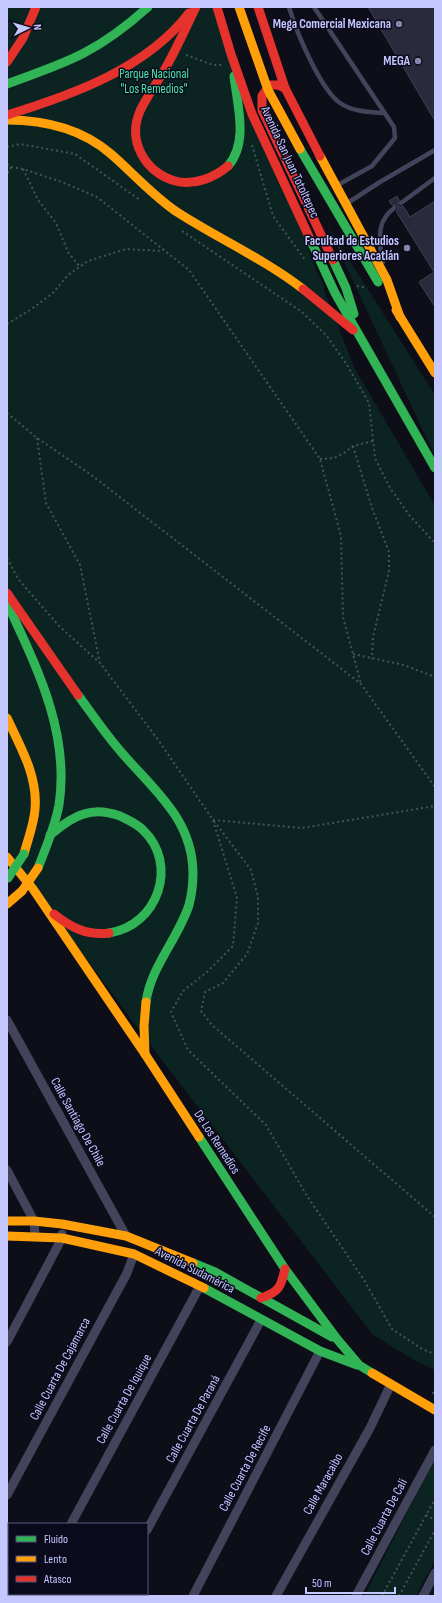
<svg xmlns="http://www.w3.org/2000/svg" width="442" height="1603" font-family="'Sofia Sans Condensed',sans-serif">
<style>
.green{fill:#0c2421}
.building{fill:#2b2a3c;stroke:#403f58}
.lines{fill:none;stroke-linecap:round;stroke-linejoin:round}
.path{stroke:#41545e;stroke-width:2;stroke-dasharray:2 3;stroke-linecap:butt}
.lane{stroke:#41445a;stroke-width:4.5}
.street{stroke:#41445a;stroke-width:9}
.fast{stroke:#30b455;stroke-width:9}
.slow{stroke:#ff9f0a;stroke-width:9}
.jam{stroke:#e5322d;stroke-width:9}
.fast-bridge{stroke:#30b455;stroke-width:9}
.slow-bridge{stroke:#ff9f0a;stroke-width:9}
.poi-dot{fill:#8586ae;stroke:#0a0a1c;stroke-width:1.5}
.labels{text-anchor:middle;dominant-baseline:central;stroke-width:3;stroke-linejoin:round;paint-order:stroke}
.poi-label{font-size:13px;font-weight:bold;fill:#c5c7ff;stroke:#0a0a1c;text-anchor:end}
.park-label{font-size:13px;fill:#49e7a8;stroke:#0a0a1c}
.street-label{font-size:13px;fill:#c5c7ff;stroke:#0a0a1c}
</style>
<rect width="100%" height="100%" fill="#0e0e18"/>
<g class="green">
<path d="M7,7h207l103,265 7,14v4l30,77 81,139v864l-19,-9 -43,-26 -237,-309 -129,-175z"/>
<path d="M327,225l108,170v60l-2,-3z"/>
<path d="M435,1459v101l-19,36h-52z"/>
</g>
<g class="building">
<path d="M368,7h67v114z"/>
<path d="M397,196l2,4 -1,5 2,2 3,-1 7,11 25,-16v106l-16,-25 15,-10 -38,-61 2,-2 -1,-3 -5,-1 -3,-4z"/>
</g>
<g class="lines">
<g class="path">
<path d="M186,55l27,10h9"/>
<path d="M252,145l21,71 33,45"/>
<path d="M7,147l13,-3 55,10 65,46"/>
<path d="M7,164l4,3 -4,7"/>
<path d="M11,167l12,2 39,13 35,15 92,73 131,189 21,77 2,81 18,67"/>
<path d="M23,169l15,31 18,23 12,29 12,15"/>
<path d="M182,231l120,81 25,24 20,29 22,38 6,55 15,30 20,28 25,27"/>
<path d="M357,286l10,2"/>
<path d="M7,324l23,-14 22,-16 16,-19 20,-14 38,-12 35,2 3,-2"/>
<path d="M7,413l30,25 53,36 271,210 74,103"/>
<path d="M37,438l9,65 34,62 20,98 59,78 54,79 24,78 -4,48 -26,26 -24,19 -12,21 17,38 78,75 41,71 57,84 28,49 30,20 13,5"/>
<path d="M353,446l19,62 17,44v19l-16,66 -1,22"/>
<path d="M320,459l14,-1 10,-5 9,-7 20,-5"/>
<path d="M7,558l11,21 42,48 40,36"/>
<path d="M353,654l51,11 31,12"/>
<path d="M213,820l89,8 133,-22"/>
<path d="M214,821l37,49 7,27v26l-11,31 -24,29 -18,9 -4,19 11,14 223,192"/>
<path d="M433,1394l2,-6"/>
<path d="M426,1515l9,5"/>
<path d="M382,1596l53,-97"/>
<path d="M399,1596l36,-66"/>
</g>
<g class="lane">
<path d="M289,7c7,24 31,82 51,96 13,9 30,9 44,10"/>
<path d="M314,7l80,120 1,11 -23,28 -36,20"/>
<path d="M401,203l34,-25"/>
<path d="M346,204l34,-22 55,-32"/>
<path d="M383,262c-3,-12 -6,-33 2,-44 2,-4 6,-7 9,-10"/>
</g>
<g class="street">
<path d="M7,1020l119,216"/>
<path d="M7,1170l27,51 1,15"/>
<path d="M7,1342l55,-104v-4"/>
<path d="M7,1495l120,-222 7,-19"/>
<path d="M71,1524l129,-238"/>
<path d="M147,1530l114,-210"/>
<path d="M7,1585l2,1"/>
<path d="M21,1594l6,2 3,-2"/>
<path d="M111,1596l1,-2"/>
<path d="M193,1596l127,-245"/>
<path d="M276,1596l94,-168 21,-44"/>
<path d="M356,1596l79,-146"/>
<path d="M423,1596l12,-23"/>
</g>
<g class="fast">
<path d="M7,84c26,-10 52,-18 77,-31 23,-12 44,-28 64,-46"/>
<path d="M228,166c21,-24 9,-62 6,-90"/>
<path d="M311,241l24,52 100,175"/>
<path d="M333,260l13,28 8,26"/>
<path d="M8,605c29,63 62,128 51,200 -4,22 -13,42 -21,63"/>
<path d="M78,695c14,19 28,40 44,58 32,37 70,66 71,119 0,11 -1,22 -4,33 -11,34 -38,61 -43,97"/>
<path d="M50,835c10,-8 21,-17 34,-21 11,-4 25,-2 36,2 8,4 16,7 23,14 36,34 15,96 -34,103"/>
<path d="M199,1137l86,132 52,70 22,26 13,8"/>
<path d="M193,1263l22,9 117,65"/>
<path d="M204,1288l116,63 37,14"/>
</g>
<g class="slow">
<path d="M7,120c38,0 74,8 104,34 22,19 41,41 66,58 42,27 87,47 126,77"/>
<path d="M320,156l67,124 13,37"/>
<path d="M396,310l39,63"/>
<path d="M7,718c13,28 31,58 28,91 -1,15 -7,30 -11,45"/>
<path d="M7,857l26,32 112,165 54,83"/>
<path d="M7,904l15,-13"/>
<path d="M145,1054l-1,-28 2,-24"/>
<path d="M7,1221h27l28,3 64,12 67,27"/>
<path d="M7,1236l55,2 72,16 70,34"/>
<path d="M372,1373l63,37"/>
</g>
<g class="jam">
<path d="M196,7c-10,20 -19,41 -30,60 -8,15 -19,29 -26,44 -13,30 5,61 35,70 18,5 39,-3 53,-15"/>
<path d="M217,7l14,47 21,60 59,127"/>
<path d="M258,7l27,81 35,68"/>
<path d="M7,62l16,-24 13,-31"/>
<path d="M285,88l-7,-3h-8l-8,11v14l71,150"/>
<path d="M7,115c65,-20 139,-46 182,-102"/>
<path d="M303,289l50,41"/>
<path d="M7,593l71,102"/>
<path d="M54,914c16,13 33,22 55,19"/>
<path d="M261,1298c18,-6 20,-11 24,-29"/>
</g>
<g class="fast-bridge">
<path d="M300,149l78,133"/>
<path d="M8,878l16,-24"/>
</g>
<g class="slow-bridge">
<path d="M239,7l29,83 32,59"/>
<path d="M22,891l16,-23"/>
</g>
</g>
<g class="poi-dot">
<circle cx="399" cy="24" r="4"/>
<circle cx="418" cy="61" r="4"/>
<circle cx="407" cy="248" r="4"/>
</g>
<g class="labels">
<g class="poi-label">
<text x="391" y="24">Mega Comercial Mexicana</text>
<text x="410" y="61">MEGA</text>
<text x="399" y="241">Facultad de Estudios<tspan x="399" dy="15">Superiores Acatlán</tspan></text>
</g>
<g class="park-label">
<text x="154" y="74">Parque Nacional<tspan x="154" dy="15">"Los Remedios"</tspan></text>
</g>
<g class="street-label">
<text transform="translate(290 162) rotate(65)">Avenida San Juan Totoltepec</text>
<text transform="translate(78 1122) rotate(61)">Calle Santiago De Chile</text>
<text transform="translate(217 1142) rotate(57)">De Los Remedios</text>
<text transform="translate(195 1270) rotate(27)">Avenida Sudamérica</text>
<text transform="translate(60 1369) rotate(-62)">Calle Cuarta De Cajamarca</text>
<text transform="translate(124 1399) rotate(-61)">Calle Cuarta De Iquique</text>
<text transform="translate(193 1419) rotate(-61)">Calle Cuarta De Paraná</text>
<text transform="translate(245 1468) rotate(-62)">Calle Cuarta De Recife</text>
<text transform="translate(323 1484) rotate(-61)">Calle Maracaibo</text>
<text transform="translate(384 1517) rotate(-62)">Calle Cuarta De Cali</text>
</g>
</g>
<rect width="442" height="1603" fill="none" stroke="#c5c7ff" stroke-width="16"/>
<rect x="8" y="1523" width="140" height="72" fill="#0a0a1c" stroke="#555677"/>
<rect x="16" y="1536" width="20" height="6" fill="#30b455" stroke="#555677"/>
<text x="44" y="1543" font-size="12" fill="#c5c7ff">Fluido</text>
<rect x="16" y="1556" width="20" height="6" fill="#ff9f0a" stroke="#555677"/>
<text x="44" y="1563" font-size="12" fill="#c5c7ff">Lento</text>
<rect x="16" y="1576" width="20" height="6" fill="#e5322d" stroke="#555677"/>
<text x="44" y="1583" font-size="12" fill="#c5c7ff">Atasco</text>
<g transform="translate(28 28) rotate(85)" stroke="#0a0a1c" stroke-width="3" paint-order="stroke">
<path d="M0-3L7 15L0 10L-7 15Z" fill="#c5c7ff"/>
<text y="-6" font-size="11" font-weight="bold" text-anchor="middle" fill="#c5c7ff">N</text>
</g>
<path d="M306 1587v6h89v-6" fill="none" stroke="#c5c7ff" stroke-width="2"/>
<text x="312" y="1587" font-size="12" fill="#c5c7ff" stroke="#0a0a1c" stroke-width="3" paint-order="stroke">50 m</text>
</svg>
